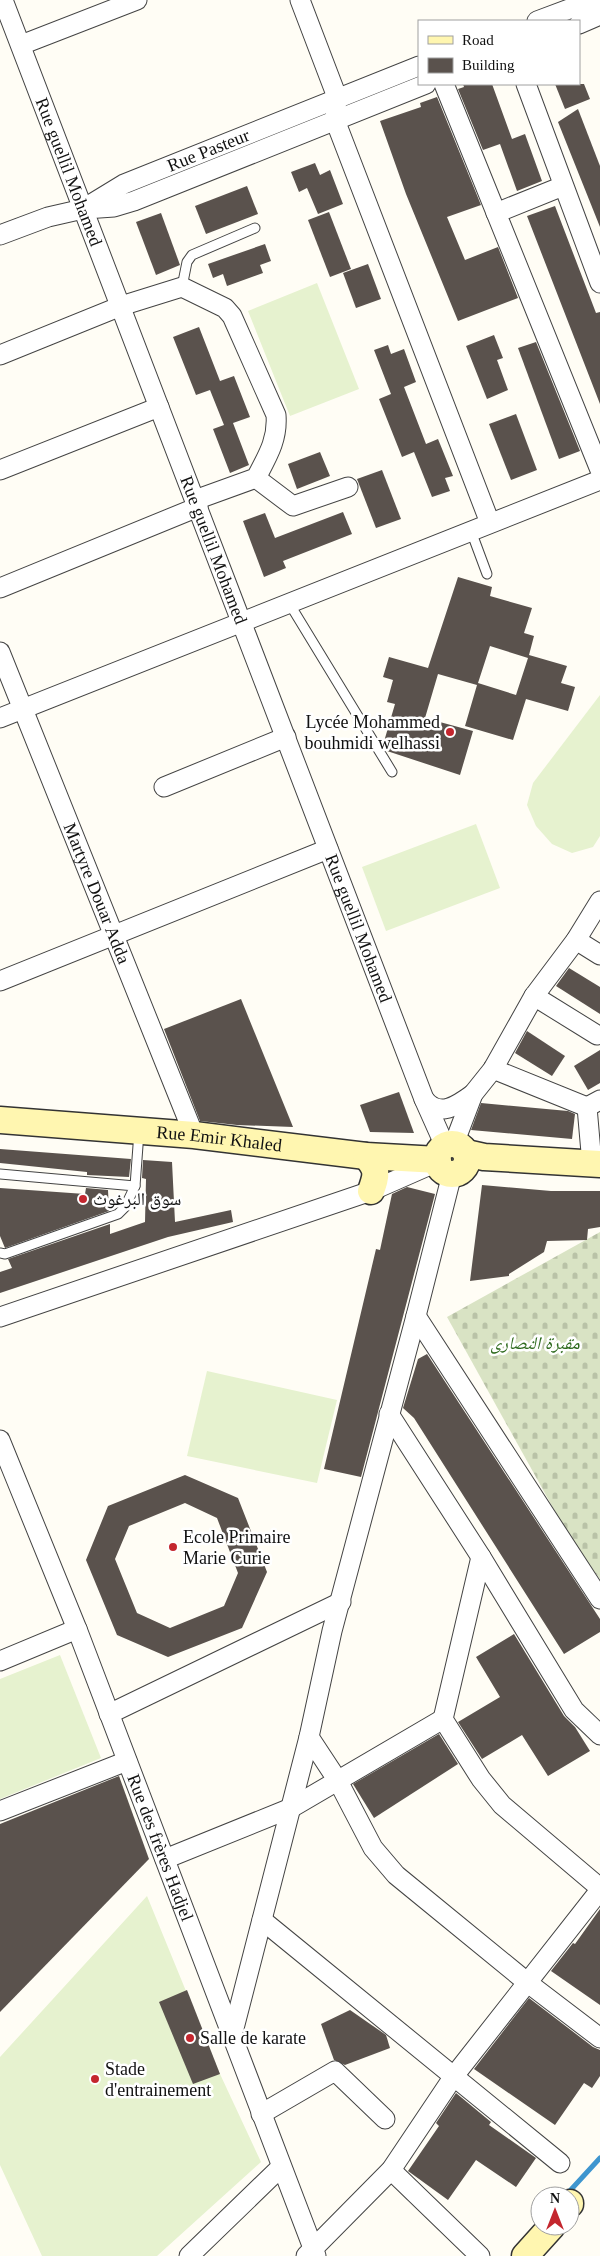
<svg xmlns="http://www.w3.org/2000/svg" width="600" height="2256" font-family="'Times New Roman','Noto Naskh Arabic',serif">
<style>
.cemetery{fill:url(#cemetery-stones)}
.pitch{fill:#e6f2cf}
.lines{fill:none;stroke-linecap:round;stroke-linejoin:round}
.stream{stroke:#3f96cf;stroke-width:5}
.building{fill:#5a524d;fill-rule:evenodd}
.lane-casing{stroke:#444;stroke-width:11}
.street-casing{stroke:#444;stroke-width:21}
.secondary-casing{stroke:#333;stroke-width:29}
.lane{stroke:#fff;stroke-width:9}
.street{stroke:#fff;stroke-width:19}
.secondary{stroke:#fff6b0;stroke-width:26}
.poi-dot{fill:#c4262e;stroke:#fff;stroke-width:2}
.labels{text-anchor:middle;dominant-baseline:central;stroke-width:5;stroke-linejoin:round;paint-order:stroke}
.street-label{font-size:18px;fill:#111;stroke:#fff}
.poi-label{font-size:18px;fill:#111;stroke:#fff;text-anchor:start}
.park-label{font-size:18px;font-style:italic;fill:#2f6b1f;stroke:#fff}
</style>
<defs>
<pattern id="cemetery-stones" width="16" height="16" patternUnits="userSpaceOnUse" patternTransform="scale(1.25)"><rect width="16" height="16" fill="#d9e3c4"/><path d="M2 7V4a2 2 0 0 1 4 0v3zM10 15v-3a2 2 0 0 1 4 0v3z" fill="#b9c2a7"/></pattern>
</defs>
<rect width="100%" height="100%" fill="#fffdf5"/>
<path class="cemetery" d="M600,1232v347l-28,-37 -125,-225z"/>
<g class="pitch">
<path d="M317,283l42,106 -69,27 -42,-105z"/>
<path d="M600,695v141l-7,11 -21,6 -20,-9 -16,-18 -9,-21 6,-22z"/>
<path d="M476,824l24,64 -114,43 -24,-64z"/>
<path d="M207,1371l130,29 -20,83 -130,-27z"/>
<path d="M60,1655l41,103 -101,41v-120z"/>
<path d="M147,1896l73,178 41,88 -104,94h-115l-42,-91v-108z"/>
</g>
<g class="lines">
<path class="stream" d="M567,2194l33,-36"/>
</g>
<g class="building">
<path d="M463,84h29l20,55 13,-5 17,47 -25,10 -17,-47 -17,6 -25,-61 6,-2z"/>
<path d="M555,84h29l6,15 -25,10z"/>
<path d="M437,97l44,108 -34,12 18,43 33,-13 20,51 -60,23 -52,-127 -26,-73 41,-14 -1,-4z"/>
<path d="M578,109l22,57v61l-42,-105z"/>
<path d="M315,163l5,12 10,-5 13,34 -25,10 -11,-26 -8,4 -8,-20z"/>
<path d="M247,186l11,28 -52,20 -11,-28z"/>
<path d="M555,206l41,107 4,-1v92l-73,-188z"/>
<path d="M329,212l22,57 -21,8 -22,-57z"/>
<path d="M161,213l19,52 -24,10 -20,-53z"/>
<path d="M265,244l6,17 -11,4 3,8 -36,13 -4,-12 -10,4 -5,-14z"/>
<path d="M368,264l13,35 -25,9 -13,-35z"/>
<path d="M199,327l21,54 14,-5 16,41 -17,6 16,42 -19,8 -17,-44 11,-4 -14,-35 -14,5 -23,-58z"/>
<path d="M494,335l9,23 -6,2 11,30 -21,9 -21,-53z"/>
<path d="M536,342l44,109 -21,8 -41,-111z"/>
<path d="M388,345l3,9 13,-5 12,33 -12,5 22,57 12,-5 15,37 -8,2 5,13 -18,6 -18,-45 -12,5 -23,-58 12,-5 -17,-44z"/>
<path d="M516,414l21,56 -26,10 -22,-56z"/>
<path d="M320,452l10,24 -33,13 -9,-25z"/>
<path d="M382,470l19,49 -25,9 -19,-49z"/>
<path d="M343,512l9,22 -69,27 3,7 -22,9 -21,-56 22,-8 10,25z"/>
<path d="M458,577l34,10 -2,9 42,12 -8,25 10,3 -5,19 38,11 -6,17 14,4 -7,24 -42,-12 -13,41 -48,-14 12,-41 -39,-11 -13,44 48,13 -13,44 -73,-24 -4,-6 12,-41 -8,-2 6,-22 -10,-3 6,-20 39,11zM490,646l38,12 -12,37 -38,-12z"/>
<path d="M569,968l31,19v27l-44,-28z"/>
<path d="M241,999l52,128 -56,-2 -37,-4 -36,-92z"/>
<path d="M527,1031l38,25 -13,20 -37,-23z"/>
<path d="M600,1050v33l-12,7 -14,-24z"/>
<path d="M399,1092l15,41 -44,-1 -10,-27z"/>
<path d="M481,1103l87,8 7,3 -3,25 -101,-9z"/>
<path d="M0,1149l131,10 -2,18 -42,-2v-3l-87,-9z"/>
<path d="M143,1160l29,2 3,60 56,-12 2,12 -65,15 -168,56v-21l12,-4 -4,-9 102,-35v10l35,-12 1,-43 -4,-1z"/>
<path d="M482,1185l69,6h49v36l-12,2 -1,11 -40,1 -3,11 -35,22v2l-39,5z"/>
<path d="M407,1187l28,7 -74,283 -37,-8 52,-220 4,1 12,-56z"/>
<path d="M0,1188l85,6 1,-6 22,2 1,21 -104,37 -5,-12z"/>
<path d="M427,1354l173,265v13l-36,22 -150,-236 -11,-10 15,-49z"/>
<path d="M185,1475l53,23 29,74 -25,56 -74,29 -51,-22 -31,-75 22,-54zM185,1503l32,15 21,55 -14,33 -54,22 -33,-15 -22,-54 14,-33z"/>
<path d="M514,1634l50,82 11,11 15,24 -42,25 -26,-41 -40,24 -24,-37 42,-25 -24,-40z"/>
<path d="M439,1734l19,30 -84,54 -21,-34z"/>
<path d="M119,1776l30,83 -149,153v-188z"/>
<path d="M600,1909v96l-49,-34 22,-28 2,1z"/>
<path d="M187,1990l33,84 -27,10 -34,-82z"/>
<path d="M529,1998l64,49 7,3v26l-8,12 -8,-5 -29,42 -81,-56z"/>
<path d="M350,2010l36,25 4,13 -45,17 -11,-5 -13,-36z"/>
<path d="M456,2093l35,29 -2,3 47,33 -20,29 -40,-27 -28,40 -40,-29 31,-45 -3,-3z"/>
</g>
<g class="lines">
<g class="lane-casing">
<g id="lane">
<path d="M182,287l5,-25 5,-7 63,-27"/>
<path d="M471,531l16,43"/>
<path d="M289,603l103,169"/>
<path d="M0,1174l135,12 -10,21 -7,7 -113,40 -5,-1"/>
<path d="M135,1186l4,-54"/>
</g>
</g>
<g class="street-casing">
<g id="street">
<path id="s1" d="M3,0l421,1099 21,47"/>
<path d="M300,0l37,97 -2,23 155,403"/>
<path d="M537,21l56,-21"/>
<path d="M579,24l21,-9"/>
<path d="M21,45l116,-45"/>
<path d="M444,84l156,386"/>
<path d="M526,84l74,199"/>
<path d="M85,209l29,-2 20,-6 292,-117"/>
<path d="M496,213l67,-27"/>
<path id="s2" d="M0,235l48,-18 35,-8 41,-25 295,-118"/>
<path d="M0,355l121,-49 61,-19 43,21 7,8 44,99c2,25 -9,42 -20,63l-61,22"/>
<path d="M0,470l159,-63"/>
<path d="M256,478l37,28 55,-19"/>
<path d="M0,588l198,-81"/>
<path id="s3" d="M0,652l194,483"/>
<path d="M0,718l600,-238"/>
<path d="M164,787l122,-50"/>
<path d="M576,940l24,15"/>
<path d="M0,981l328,-132"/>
<path d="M534,996l63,39"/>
<path d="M493,1069l94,38"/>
<path d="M424,1099c15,20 34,6 49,-5"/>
<path d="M454,1144l19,-50 20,-25 41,-73 42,-56 24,-39"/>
<path d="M592,1164l-5,-57 13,-7"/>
<path d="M416,1316l184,283"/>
<path d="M0,1317l371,-126 66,-29"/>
<path d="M389,1414l92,143 93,153 26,25"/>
<path id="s4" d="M0,1440l77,189 239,627"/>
<path d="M481,1557l-38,162 38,60 21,26 98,83"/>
<path d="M0,1661l77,-32"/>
<path d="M109,1714l232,-112"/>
<path d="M309,1737l29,44 35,67 23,27 132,108 72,55"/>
<path d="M0,1811l127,-50"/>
<path d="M165,1859l126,-51 152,-89"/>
<path d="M262,1920l298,243"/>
<path d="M232,2036l77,-299 23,-106 84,-315 36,-142"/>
<path d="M261,2114l74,-43 50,48"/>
<path d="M391,2170l89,86"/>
<path d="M189,2256l92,-89"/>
<path d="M306,2256l85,-86 63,-94 146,-186"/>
</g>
</g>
<g class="secondary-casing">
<g id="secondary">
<path id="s5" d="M0,1120l194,15 172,21 72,4"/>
<circle cx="452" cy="1159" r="15"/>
<path d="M466,1153l18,4 116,7"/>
<path d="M366,1156c12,14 11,18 5,35"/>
<path d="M570,2204v-1"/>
<path d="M525,2256l27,-30"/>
</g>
</g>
<use href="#lane" class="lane"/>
<use href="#street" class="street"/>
<use href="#secondary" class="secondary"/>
</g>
<g class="poi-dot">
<circle cx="450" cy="732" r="5"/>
<circle cx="83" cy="1199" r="5"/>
<circle cx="173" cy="1547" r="5"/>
<circle cx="190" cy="2038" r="5"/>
<circle cx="95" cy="2079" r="5"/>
</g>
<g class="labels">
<g class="street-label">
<text stroke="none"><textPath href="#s2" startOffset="226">Rue Pasteur</textPath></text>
<text stroke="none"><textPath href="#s1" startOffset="184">Rue guellil Mohamed</textPath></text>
<text stroke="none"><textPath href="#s1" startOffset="589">Rue guellil Mohamed</textPath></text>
<text stroke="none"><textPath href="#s3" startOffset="260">Martyre Douar Adda</textPath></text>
<text stroke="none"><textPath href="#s1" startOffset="994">Rue guellil Mohamed</textPath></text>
<text stroke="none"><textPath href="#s5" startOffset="220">Rue Emir Khaled</textPath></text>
<text stroke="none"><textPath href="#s4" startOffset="438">Rue des frères Hadjel</textPath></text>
</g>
<g class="poi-label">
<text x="440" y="722" text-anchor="end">Lycée Mohammed<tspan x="440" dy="21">bouhmidi welhassi</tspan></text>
<text x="93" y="1199">سوق البرغوث</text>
<text x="183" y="1537">Ecole Primaire<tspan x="183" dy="21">Marie Curie</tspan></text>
<text x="200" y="2038">Salle de karate</text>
<text x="105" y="2069">Stade<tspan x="105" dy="21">d'entrainement</tspan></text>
</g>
<g class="park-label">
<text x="535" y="1343">مقبرة النصارى</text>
</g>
</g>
<rect x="418" y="20" width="162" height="65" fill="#ffffff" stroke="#a0a0a0"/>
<rect x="428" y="36" width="25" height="8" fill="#fff6b0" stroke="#a0a0a0"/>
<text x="462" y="45" font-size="15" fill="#111111">Road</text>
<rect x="428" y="58" width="25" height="15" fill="#5a524d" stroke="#a0a0a0"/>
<text x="462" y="70" font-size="15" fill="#111111">Building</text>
<g transform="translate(555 2211)"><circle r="24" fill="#ffffff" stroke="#a0a0a0"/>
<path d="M0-4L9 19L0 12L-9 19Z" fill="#c4262e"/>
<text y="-8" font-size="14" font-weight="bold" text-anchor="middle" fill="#111111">N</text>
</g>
</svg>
